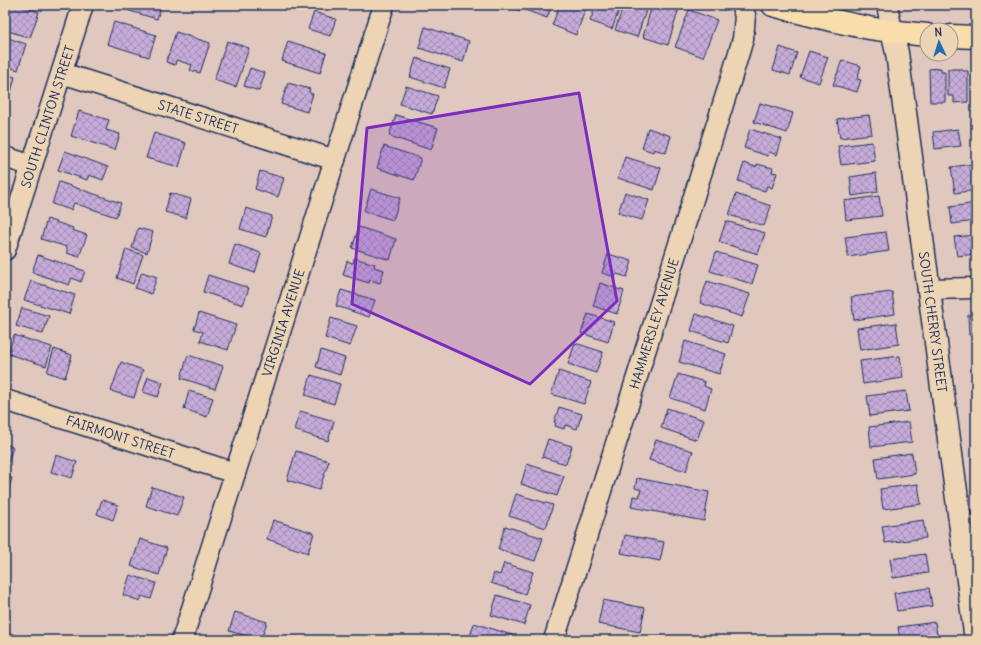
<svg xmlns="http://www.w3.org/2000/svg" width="981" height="645" font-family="Delius,sans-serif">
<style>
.building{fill:url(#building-cross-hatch);stroke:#1b2f5e}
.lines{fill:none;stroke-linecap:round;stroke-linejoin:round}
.street-casing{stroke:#1b2f5e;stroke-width:23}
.secondary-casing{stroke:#1b2f5e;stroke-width:25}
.highway-casing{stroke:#1b2f5e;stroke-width:25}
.street{stroke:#ecd4b4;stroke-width:20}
.secondary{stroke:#ecd4b4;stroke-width:22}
.highway{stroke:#f9deab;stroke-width:22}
.marked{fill:#7b2cbf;fill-opacity:0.2;stroke:#7b2cbf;stroke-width:3;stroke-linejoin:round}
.labels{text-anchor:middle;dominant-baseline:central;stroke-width:3.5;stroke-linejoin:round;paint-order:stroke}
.street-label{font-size:13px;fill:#1b2f5e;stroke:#ecd4b4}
</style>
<defs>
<pattern id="building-cross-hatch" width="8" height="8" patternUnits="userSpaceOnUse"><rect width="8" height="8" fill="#c7abd9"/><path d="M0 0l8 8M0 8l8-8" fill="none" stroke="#a18cb3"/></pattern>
</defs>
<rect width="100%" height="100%" fill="#e1c8bf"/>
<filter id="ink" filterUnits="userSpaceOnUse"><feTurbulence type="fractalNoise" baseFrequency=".025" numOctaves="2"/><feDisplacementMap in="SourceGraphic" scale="8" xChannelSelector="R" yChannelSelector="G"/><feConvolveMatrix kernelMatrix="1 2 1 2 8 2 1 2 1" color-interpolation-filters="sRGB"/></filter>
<g filter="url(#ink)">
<g class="building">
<path d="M5,5h12l22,7 -9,26 -25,-8z"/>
<path d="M124,5h34l-1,3 3,1 -3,10 -34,-10z"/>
<path d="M503,5h20l-2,6z"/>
<path d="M527,5h25l-5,13 -22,-8z"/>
<path d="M560,5h27l-11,30 -24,-10z"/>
<path d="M596,5h25l-9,24 -22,-8z"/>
<path d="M624,5h24l-11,32 -22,-7z"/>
<path d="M652,5h28l-12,40 -25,-8z"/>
<path d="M689,10l28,10 -14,37 -28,-10z"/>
<path d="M314,12l22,7 -6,17 -22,-7z"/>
<path d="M114,22l42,13 -7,22 -42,-13z"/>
<path d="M425,27l44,14 -6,21 -44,-14z"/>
<path d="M176,32l34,11 -10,30 -10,-3 2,-5 -16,-5 -1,5 -9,-3z"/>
<path d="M5,37l21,7 -8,26 -13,-4z"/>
<path d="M227,41l22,7 -13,39 -22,-7z"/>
<path d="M288,41l38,12 -6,20 -38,-12z"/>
<path d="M780,47l17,6 -7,22 -17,-5z"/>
<path d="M809,51l19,6 -9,26 -19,-6z"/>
<path d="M416,58l34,11 -6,19 -34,-11z"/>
<path d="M842,60l19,6 -4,13 4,1 -4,12 -24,-7z"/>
<path d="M250,68l15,5 -6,18 -15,-5z"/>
<path d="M941,68v4h4v30h-15l-1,-33z"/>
<path d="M948,69h15v2h5v31l-14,1v-7h-6z"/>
<path d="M5,74l10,3 -4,15h-2l-4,11z"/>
<path d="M288,83l22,6 -1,2 2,3h2l-6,18 -26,-8z"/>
<path d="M406,86l32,10 -6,18 -32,-10z"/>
<path d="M760,103l33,10 -6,20 -33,-11z"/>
<path d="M79,111l30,9 -3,10 14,4 -5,16 -44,-14z"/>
<path d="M396,115l42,13 -7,22 -42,-14z"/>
<path d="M869,115l3,19 -32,4 -3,-19z"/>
<path d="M648,128l23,8 -5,17 -12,-4 -1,3 -11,-4z"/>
<path d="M750,129l32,10 -5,16 -7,-3 -2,4 -24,-8z"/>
<path d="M958,129l3,17 -26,3 -2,-17z"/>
<path d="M154,133l32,10 -7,24 -33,-9z"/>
<path d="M872,142l3,19 -34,4 -3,-19z"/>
<path d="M384,146l37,12 -7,22 -37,-12z"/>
<path d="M65,151l43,16 -5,13 -14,-5 -2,5 -29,-10z"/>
<path d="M625,157l36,11 -7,22 -36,-12z"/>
<path d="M744,163l12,4 1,-3 16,4 -1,4 5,1 -5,15 -5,-2 -2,5 -15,-4v-2l-12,-4z"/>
<path d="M973,164l3,26 -21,3 -4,-26z"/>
<path d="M260,171l24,7 -6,19 -23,-8z"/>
<path d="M876,173l2,19 -26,4 -2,-19z"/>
<path d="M59,182l62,21 -5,14 -42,-14 -3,7 -19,-6z"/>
<path d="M371,189l29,9 -7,22 -29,-9z"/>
<path d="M625,192l24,8 -7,20 -24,-7z"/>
<path d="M170,193l21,6 -5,19 -21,-6z"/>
<path d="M736,194l35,12 -7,20 -35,-11z"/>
<path d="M879,196l3,20 -36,4 -2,-19z"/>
<path d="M976,203v18l-24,3 -2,-17z"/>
<path d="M246,208l26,8 -6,21 -26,-8z"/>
<path d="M47,219l26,9 -1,2 15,5 -8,22 -12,-4v-6l-26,-8z"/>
<path d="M726,221l39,12 -7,21 -39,-12z"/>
<path d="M359,227l37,12 -6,21 -38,-12z"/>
<path d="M138,228l15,4 -6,21 -15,-5z"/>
<path d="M886,232l3,19 -41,6 -3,-20z"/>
<path d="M976,235v19l-19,2 -3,-19z"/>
<path d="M235,244l26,9 -6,20 -26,-9z"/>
<path d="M126,249l17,6 -10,29 -16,-6z"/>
<path d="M716,252l42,13 -6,19 -42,-13z"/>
<path d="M608,254l24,7 -5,16 -10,-3 -2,3 -13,-4z"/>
<path d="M38,255l47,16 -4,11 -9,-4 -3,7 -37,-13z"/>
<path d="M354,258l21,6 -1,3 10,3 -4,13 -10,-3 -1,3 -26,-8 4,-14 6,2z"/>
<path d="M142,272l15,5 -6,17 -16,-6z"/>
<path d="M208,275l41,13 -6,17 -40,-13z"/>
<path d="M31,281l44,14 -6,19 -45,-14z"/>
<path d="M707,281l43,13 -8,23 -42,-14z"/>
<path d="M600,283l24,8 -7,23 -24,-8z"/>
<path d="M341,290l34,10 -6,17 -33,-11z"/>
<path d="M892,292l3,22 -41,6 -3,-23z"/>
<path d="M22,308l27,8 -6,18 -27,-8z"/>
<path d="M199,313l37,12 -8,25 -28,-9 3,-9 -9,-3z"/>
<path d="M588,314l26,8 -6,20 -27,-9z"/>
<path d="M696,314l37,12 -5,17 -37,-12z"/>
<path d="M968,315h8v20h-7z"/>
<path d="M331,318l26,8 -7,20 -25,-8z"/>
<path d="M896,323l3,21 -39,6 -3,-22z"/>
<path d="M14,335l38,12 -6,19 -38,-12z"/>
<path d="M685,341l41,13 -7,20 -40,-12z"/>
<path d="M575,343l28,9 -7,21 -28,-9z"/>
<path d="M972,343h4v23h-3z"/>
<path d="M54,349l18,6 -7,23 -18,-6z"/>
<path d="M321,350l24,8 -5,17 -24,-8z"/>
<path d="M188,355l35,11 -8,23 -34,-11z"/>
<path d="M900,356l3,22 -40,6 -3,-23z"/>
<path d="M121,362l22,8 -9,28 -23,-7z"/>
<path d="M559,371l32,11 -7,22 -33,-10z"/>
<path d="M678,374l27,8 -1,4 7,3 -6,20 -35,-11z"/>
<path d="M311,375l29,9 -6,20 -29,-9z"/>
<path d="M148,377l15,5 -5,15 -15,-5z"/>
<path d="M189,391l24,7 -6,19 -23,-8z"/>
<path d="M906,391l3,20 -39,5 -3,-20z"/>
<path d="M559,407l23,7 -5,15 -12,-4 -1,4 -9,-3 1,-3 -2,-1z"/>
<path d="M667,408l37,12 -7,20 -36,-12z"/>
<path d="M300,411l34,10 -6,20 -34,-11z"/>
<path d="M909,422l3,20 -41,5 -2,-20z"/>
<path d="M548,439l24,7 -6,18 -24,-7z"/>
<path d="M656,440l37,11 -7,20 -37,-11z"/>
<path d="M5,444l8,3 -5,16 -3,-1z"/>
<path d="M296,451l33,10 -10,29 -32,-10z"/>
<path d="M912,453l3,21 -37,5 -3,-21z"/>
<path d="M56,455l21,7 -5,16 -21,-6z"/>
<path d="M527,464l37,12 -7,20 -36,-12z"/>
<path d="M5,476l7,2 -7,23z"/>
<path d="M637,478l72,14 -5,29 -73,-14 2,-11 6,1 2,-7 -6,-2z"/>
<path d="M918,484l3,20 -38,5 -3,-20z"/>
<path d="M152,487l32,10 -7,19 -31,-10z"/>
<path d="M516,494l37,11 -7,23 -37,-12z"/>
<path d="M102,500l16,5 -5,15 -16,-6z"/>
<path d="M273,520l41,13 -6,20 -41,-14z"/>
<path d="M923,520l3,18 -41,5 -3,-17z"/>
<path d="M505,526l38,12 -8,23 -37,-12z"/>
<path d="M625,535l39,7 -4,19 -39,-8z"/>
<path d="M140,539l27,9 -8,27 -28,-9z"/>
<path d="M925,554l3,19 -35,5 -3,-19z"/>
<path d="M504,563l29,9 -8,22 -34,-11 3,-10 6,2z"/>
<path d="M130,575l26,8 -5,16 -9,-3 -2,5 -17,-6z"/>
<path d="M929,588l3,18 -35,5 -3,-18z"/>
<path d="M497,595l33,10 -6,20 -33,-10z"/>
<path d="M603,600l42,8 -5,24 -42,-8z"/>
<path d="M235,612l32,10 -6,18 -32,-9z"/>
<path d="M935,622l3,18h-38l-2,-13z"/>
<path d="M474,623l38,12 -1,5h-42z"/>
<path d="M5,632l11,3 -2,5h-9z"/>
</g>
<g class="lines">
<g class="street-casing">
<g id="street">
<path d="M887,5l5,26"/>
<path id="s1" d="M62,73l273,87"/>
<path d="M5,157l27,9"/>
<path id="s2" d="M5,250l78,-245"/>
<path d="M928,289l48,-1"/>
<path id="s3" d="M5,400l230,73"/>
<path id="s4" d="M182,640l202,-635"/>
<path id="s5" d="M554,640l177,-561 12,-40 2,-24 -4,-10"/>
</g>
</g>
<g class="secondary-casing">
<g id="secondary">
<path id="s6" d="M892,31l5,22 79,587"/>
</g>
</g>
<g class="highway-casing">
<g id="highway">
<path d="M773,5c32,9 64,17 96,23 19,3 39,5 58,7"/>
<path d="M951,36l25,1"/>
</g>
</g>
<use href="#street" class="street"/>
<use href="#secondary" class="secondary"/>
<use href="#highway" class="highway"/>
</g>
</g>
<path class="marked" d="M579,93l38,208 -87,83 -178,-80 15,-176z"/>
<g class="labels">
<g class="street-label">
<text stroke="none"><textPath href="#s2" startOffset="140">SOUTH CLINTON STREET</textPath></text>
<text stroke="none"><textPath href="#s1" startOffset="143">STATE STREET</textPath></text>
<text stroke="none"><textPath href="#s4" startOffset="333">VIRGINIA AVENUE</textPath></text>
<text stroke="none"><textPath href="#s6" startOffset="294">SOUTH CHERRY STREET</textPath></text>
<text stroke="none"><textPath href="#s5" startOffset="332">HAMMERSLEY AVENUE</textPath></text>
<text stroke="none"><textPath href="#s3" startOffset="121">FAIRMONT STREET</textPath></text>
</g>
</g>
<rect width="981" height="645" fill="none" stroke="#ecd4b4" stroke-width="20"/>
<rect x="10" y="10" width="961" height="625" fill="none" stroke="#1b2f5e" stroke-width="1.5" filter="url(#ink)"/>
<g transform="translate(939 42) rotate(356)"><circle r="19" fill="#ecd4b4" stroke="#989292"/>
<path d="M0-3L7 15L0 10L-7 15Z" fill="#1f6fb2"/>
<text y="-6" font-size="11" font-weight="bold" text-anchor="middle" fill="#1b2f5e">N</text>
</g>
</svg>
